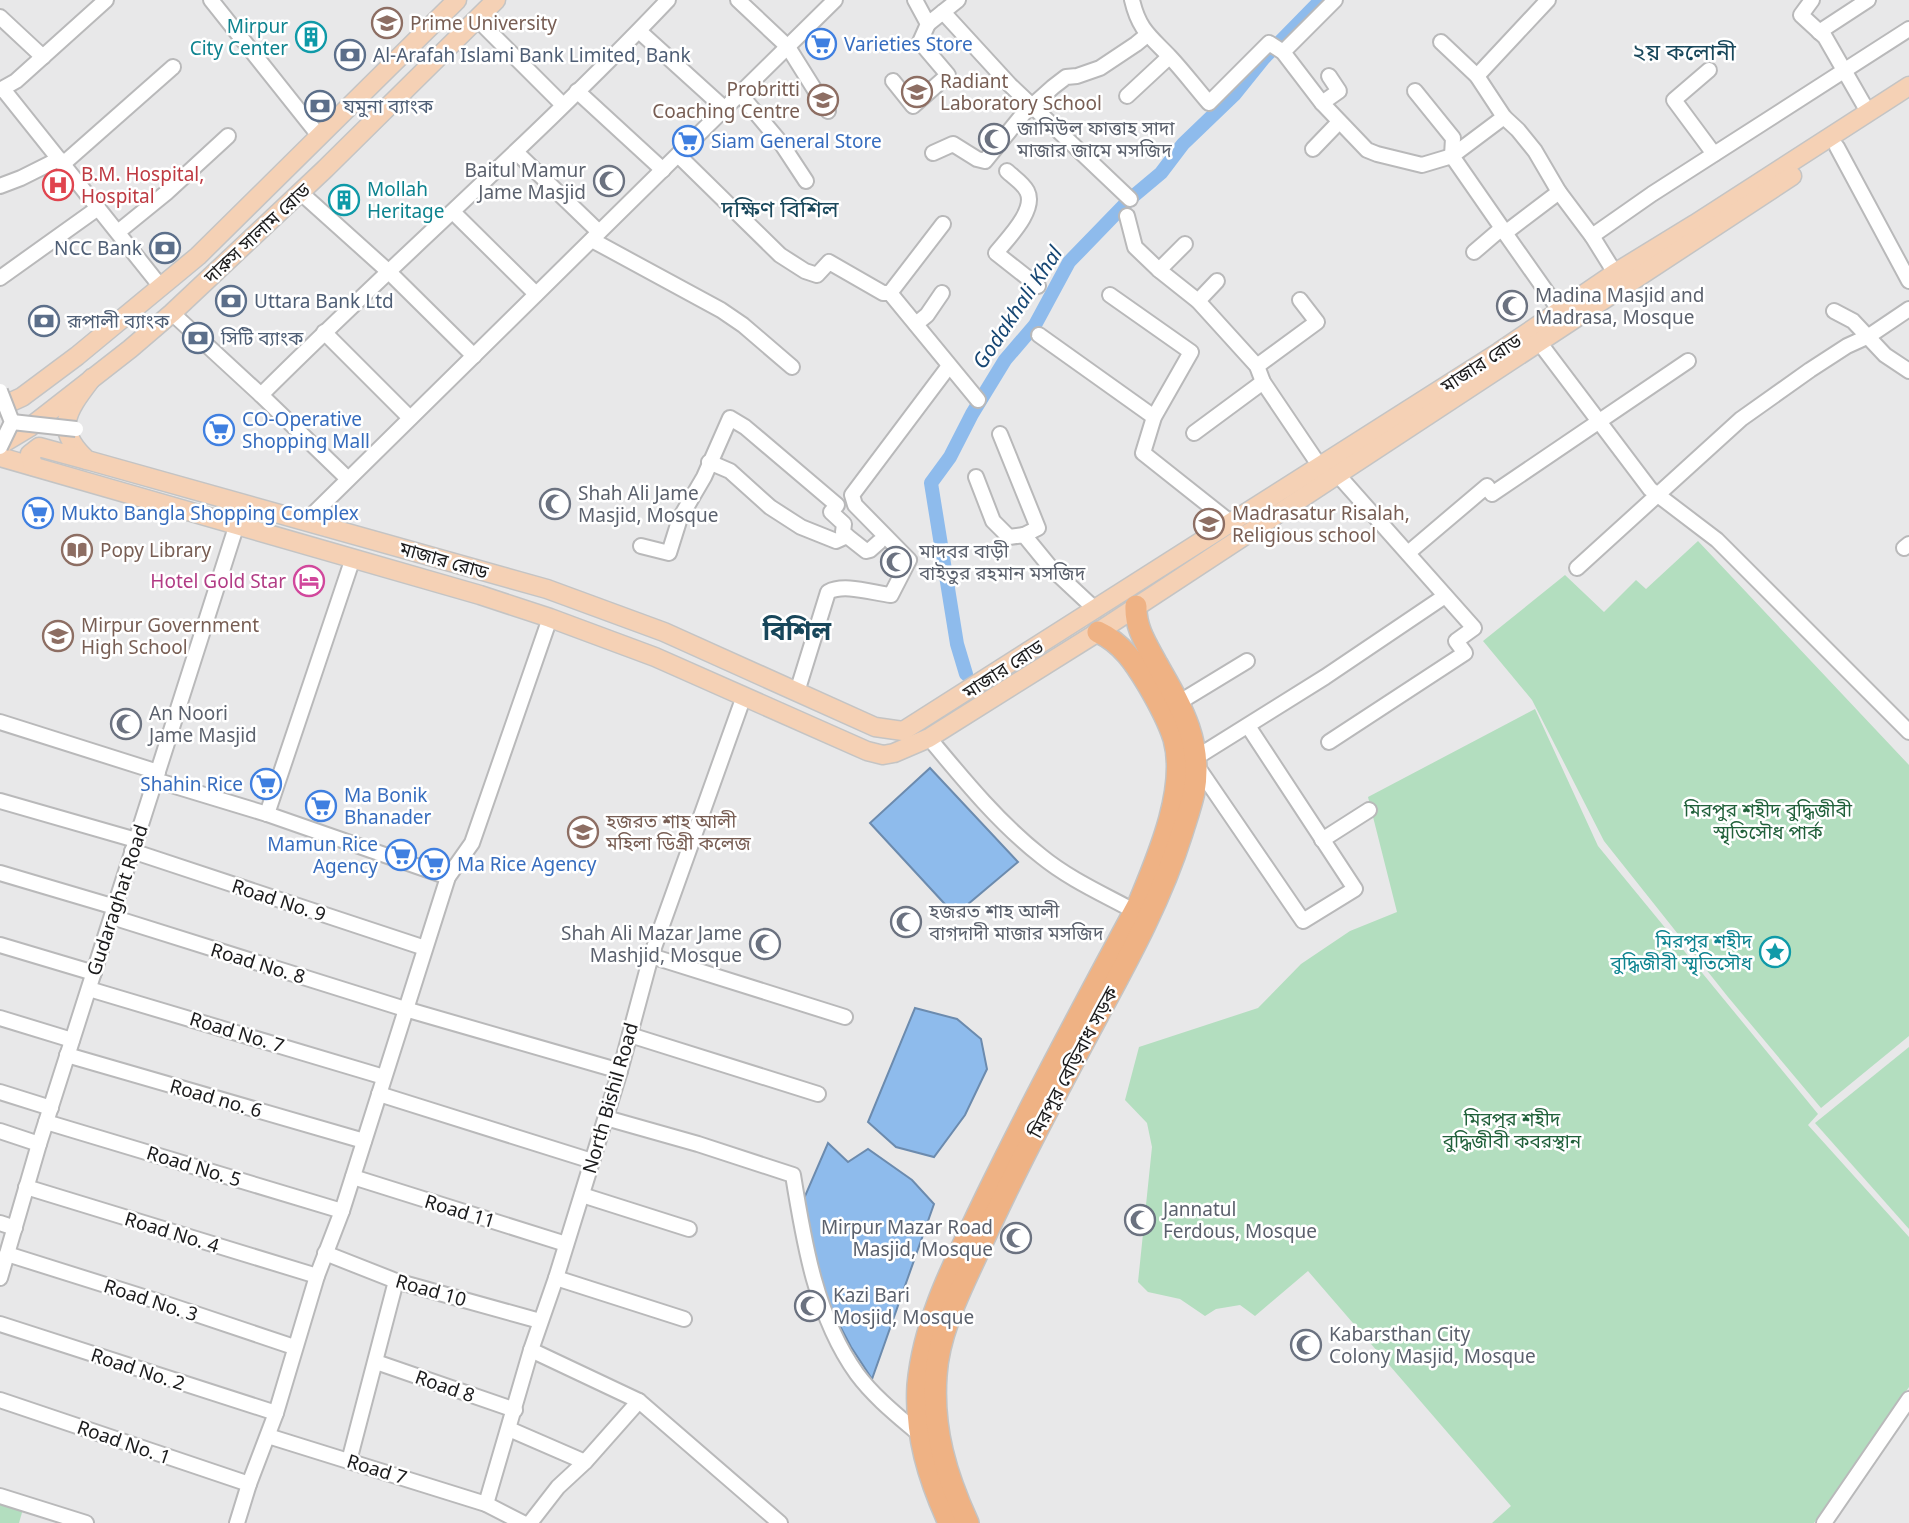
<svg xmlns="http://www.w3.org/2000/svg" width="1909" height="1523" font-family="'Noto Sans','Noto Sans Bengali',sans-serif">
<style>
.green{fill:#b3debf}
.water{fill:#8ebbec;stroke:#6c8bae;stroke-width:2}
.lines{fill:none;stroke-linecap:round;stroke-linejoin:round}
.canal{stroke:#8ebbec;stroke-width:14}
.minor-casing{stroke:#b9b9ba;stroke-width:18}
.major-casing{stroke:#c4c4c4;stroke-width:21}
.highway-casing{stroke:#c4c4c4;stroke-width:24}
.minor{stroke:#fff;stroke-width:14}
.major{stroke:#f5d1b5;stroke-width:18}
.highway{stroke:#efb284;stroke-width:21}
.minor-bridge-casing{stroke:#b9b9ba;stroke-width:18;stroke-linecap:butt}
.minor-bridge{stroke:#fff;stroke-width:14}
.labels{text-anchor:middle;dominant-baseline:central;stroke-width:5;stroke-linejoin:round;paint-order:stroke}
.education-label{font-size:19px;fill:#785e54;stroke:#fff;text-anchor:start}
.culture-label{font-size:19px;fill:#0d838f;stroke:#fff;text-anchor:end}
.shop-label{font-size:19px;fill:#366cbe;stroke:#fff;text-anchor:start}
.service-label{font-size:19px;fill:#4e5e75;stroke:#fff;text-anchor:start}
.worship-label{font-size:19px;fill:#5b616d;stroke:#fff;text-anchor:start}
.health-label{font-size:19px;fill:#be3a42;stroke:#fff;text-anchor:start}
.street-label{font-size:19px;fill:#1b1b1c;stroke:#fff}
.hotel-label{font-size:19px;fill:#b23c85;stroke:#fff;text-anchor:end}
.park-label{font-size:19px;fill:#20603a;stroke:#fff}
.water-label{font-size:21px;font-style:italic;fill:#164673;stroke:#fff}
.quarter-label{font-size:23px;fill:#18475b;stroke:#fff}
.district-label{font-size:26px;font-weight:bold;fill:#18475b;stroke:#fff}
</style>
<rect width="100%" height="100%" fill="#e8e8e9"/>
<g class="green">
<path d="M1698,541l211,224v271l-88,72 -93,-111 -124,-156 -72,-141 -49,-59 82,-66 39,37 32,-32 10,9z"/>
<path d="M1535,709l63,137 220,268 -10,11 101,112v150l-95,136h-322l19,-17 -203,-235 -53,45 -15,-11 -24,4 -11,7 -25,-17 -32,-7 -10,-10 14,-135 -5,-24 -22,-23 14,-53 119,-39 43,-44 49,-33 47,-19 -29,-115z"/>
<path d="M1909,1047v182l-94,-106z"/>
<path d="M0,1501l23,8 -4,14h-19z"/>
</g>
<g class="water">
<path d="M930,768l88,94 -63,53 -85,-92z"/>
<path d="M915,1008l42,11 24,20 6,30 -22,46 -31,42 -38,-10 -28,-25z"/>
<path d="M828,1143l20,19 20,-13 44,31 22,24 -62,175 -21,-32 -20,-38 -16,-44 -13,-62z"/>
</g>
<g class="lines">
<path class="canal" d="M966,674l-9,-30 -26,-161 19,-26 22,-43 33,-54 30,-35 34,-63 61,-63 31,-26 22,-29 51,-49 29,-36 58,-59"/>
<g class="minor-casing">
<g id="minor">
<path d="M211,0l109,137"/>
<path d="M738,0l50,47 40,64"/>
<path d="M915,0l13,24 15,-12 67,73 120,114"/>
<path d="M1132,0c7,30 18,36 38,57 14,15 26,31 39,46l60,-60 14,9 39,51 45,47 10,4 45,11 30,-9 52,-39"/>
<path d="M1812,0l-11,15 24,22 43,75"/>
<path d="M943,12l15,-12"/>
<path d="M0,17l43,40"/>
<path d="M477,19l86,86"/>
<path d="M639,31l86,78"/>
<path d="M1819,32l49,-32"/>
<path d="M1441,42l36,34 27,41 14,13 17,21 24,41 33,44 23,37"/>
<path d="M1283,52l52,-52"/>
<path d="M1709,70l-35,30 40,54"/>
<path d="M1477,76l71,-76"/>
<path d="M893,81l20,25 35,-31 -28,-33 8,-18"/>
<path d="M3,89l158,198"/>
<path d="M0,90l16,-9 90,-81"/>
<path d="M577,91l86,79"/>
<path d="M1415,91l38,47 -1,18 50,72"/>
<path d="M740,94l41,49 25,38"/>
<path d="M1127,96l42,-39"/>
<path d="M1322,103l17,-12 -10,-15"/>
<path d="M1837,147l72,134"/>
<path d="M1313,149l26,-27"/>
<path d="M516,152l83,80"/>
<path d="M933,153l20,-9 24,15 8,2 39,-48 29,-26 13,-10 11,-1 23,-8 36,-24 11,-9"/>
<path d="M678,155l102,100 25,16 12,4 12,-13 54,31h7l88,107"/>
<path d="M63,164l110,-97"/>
<path d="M1007,171c6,6 16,12 20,20 10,19 -20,48 -31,62l42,33"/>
<path d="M0,186l21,-8 38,-19"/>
<path d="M300,192l89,80 85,84"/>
<path d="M1559,192l-54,41 55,78"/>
<path d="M453,212l83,82"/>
<path d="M1127,216l8,31 24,23 39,31 59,65 6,16 56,83"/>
<path d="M118,232l48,-39 62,-57"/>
<path d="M1592,236l60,-42 257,-165"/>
<path d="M592,240l129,70 22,15 49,42"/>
<path d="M1474,252l28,-24 3,5"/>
<path d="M1159,270l26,-26"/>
<path d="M0,278l98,-70"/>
<path d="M890,293l53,-69"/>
<path d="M1110,295l81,57 -37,65 -11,36 87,69"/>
<path d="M1198,301l19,-20"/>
<path d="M1834,311l19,10 32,34 24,16"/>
<path d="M172,313l89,82 87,84"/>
<path d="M916,324l11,-9 15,-22"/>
<path d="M324,332l86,86"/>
<path d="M1039,335l115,82"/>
<path d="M1539,342l111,147 67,51 192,192"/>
<path d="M1257,366l60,-44 -17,-22"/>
<path d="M261,395c134,-134 277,-258 407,-395"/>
<path d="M1194,433l69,-51"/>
<path d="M1000,434l38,94 -14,7"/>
<path d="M709,462l21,9 40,36 31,20 35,14 11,-5 19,15 4,-1 9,-8"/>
<path d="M976,477l17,44 16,16 15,-2 27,33 45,42"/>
<path d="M306,521l529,-521"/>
<path d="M641,546l28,7 11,-35 24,-41 26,-59 15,9 92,78 -6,7 13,12 -1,8 4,4"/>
<path d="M1904,548l5,-4"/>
<path d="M1408,553l79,-67 5,8 196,-133"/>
<path d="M1577,568l164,-149 69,-49 37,-24 22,-10 40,-27"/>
<path d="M797,692l31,-100c16,-9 45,1 63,3l18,-35 -54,-55 -3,-10 97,-129"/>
<path d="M1178,703l69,-42"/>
<path d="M0,722l158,50"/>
<path d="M929,738c34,41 70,85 112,118 28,23 62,38 93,55"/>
<path d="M1329,742l136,-89 -9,-12 18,-13 -136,-153"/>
<path d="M1197,757l128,-80 120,-81"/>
<path d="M1197,766l106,155 52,-32 -107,-163"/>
<path d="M155,780l112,34 181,63"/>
<path d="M0,801l136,39"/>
<path d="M267,814l86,-256"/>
<path d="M1322,840l47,-30"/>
<path d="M132,851l293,97"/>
<path d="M0,873l115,34"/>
<path d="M112,917l293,92 215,62"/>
<path d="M0,945l94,28"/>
<path d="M651,956l194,61"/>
<path d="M89,989l295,88"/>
<path d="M0,1018l72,22"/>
<path d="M630,1035l188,59"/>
<path d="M67,1055l297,86"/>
<path d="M0,1092l51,16"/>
<path d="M379,1094l213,67"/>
<path d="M606,1118l92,26 95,31c11,68 23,142 64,199 17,23 41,42 62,60"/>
<path d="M46,1122l296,89"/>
<path d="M0,1131l39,13"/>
<path d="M353,1177l213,67"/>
<path d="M26,1187l291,89"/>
<path d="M582,1195l107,34"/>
<path d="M0,1223l15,5"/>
<path d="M325,1253l71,28 144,40"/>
<path d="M7,1254l162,51 125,42"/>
<path d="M0,1278l39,-134 198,-620"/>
<path d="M556,1278l128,41"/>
<path d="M0,1324l276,89"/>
<path d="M531,1350l108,51 141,122"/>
<path d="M376,1362l139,48"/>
<path d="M0,1400l249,84"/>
<path d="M509,1429l76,33"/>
<path d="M268,1436l218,68 37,19"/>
<path d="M349,1461l47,-180"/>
<path d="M0,1496l86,27"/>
<path d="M486,1504l45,-154 25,-72 64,-207 31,-115 93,-260"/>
<path d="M237,1523l12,-39 27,-71 41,-137 25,-65 106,-334 24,-34 78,-225"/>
<path d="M530,1523l28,-36 27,-25 54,-61"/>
<path d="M1824,1523l85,-124"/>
</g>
</g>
<g class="major-casing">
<g id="major">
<path d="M92,378c-24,32 -40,50 -5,82l460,129 117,43 211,95 28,4 596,-379 116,-79 80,-49 214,-138"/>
<path d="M0,407l22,-10 55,-41 121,-100 259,-256"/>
<path d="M0,445l30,-18 100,-78 42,-36 153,-144 171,-169"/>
<path d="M0,457l480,138 70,23 105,39 212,94 16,4 11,-2 35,-15 169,-106 694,-456"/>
<path d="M33,466l-3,-12 9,-7 48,13"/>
</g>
</g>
<g class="highway-casing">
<g id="highway">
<path d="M949,1523c-20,-44 -34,-88 -31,-138 6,-67 40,-129 68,-188 48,-99 100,-196 152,-292 19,-46 50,-116 36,-166 -6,-19 -16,-37 -26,-54 -13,-22 -26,-42 -50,-53"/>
<path d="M968,1523c-22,-48 -36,-94 -32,-148 3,-47 28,-91 47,-134 35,-77 75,-151 115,-226 32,-59 64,-118 84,-182 4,-13 9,-27 12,-41 9,-50 -13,-86 -37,-128 -10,-19 -22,-36 -21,-58"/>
</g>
</g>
<use href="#minor" class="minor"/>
<use href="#major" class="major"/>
<use href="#highway" class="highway"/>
<g class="minor-bridge-casing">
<g id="minor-bridge">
<path d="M0,391l12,31 -12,25"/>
<path d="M12,422l64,7"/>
</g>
</g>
<use href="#minor-bridge" class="minor-bridge"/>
</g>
<defs>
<g id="university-ring" transform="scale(1.575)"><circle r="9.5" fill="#fff" stroke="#8d6e63" stroke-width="1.5"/><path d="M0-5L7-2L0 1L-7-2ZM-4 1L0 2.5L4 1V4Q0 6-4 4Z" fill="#8d6e63"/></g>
<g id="building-ring" transform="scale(1.575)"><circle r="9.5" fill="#fff" stroke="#0f9aa8" stroke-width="1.5"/><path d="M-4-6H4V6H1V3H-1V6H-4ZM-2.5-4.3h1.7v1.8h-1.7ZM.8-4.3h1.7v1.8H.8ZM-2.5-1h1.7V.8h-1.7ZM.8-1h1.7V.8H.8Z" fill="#0f9aa8"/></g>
<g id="supermarket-ring" transform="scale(1.575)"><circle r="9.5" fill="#fff" stroke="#3f7fe0" stroke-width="1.5"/><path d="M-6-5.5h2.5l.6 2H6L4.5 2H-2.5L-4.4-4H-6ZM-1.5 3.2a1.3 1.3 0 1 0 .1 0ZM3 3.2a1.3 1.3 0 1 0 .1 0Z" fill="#3f7fe0"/></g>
<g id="bank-ring" transform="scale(1.575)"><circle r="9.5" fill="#fff" stroke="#5c6f8a" stroke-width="1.5"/><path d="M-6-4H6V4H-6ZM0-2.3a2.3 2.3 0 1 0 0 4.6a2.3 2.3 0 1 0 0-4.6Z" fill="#5c6f8a"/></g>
<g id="school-ring" transform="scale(1.575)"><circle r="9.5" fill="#fff" stroke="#8d6e63" stroke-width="1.5"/><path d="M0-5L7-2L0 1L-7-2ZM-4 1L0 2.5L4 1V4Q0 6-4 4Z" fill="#8d6e63"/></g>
<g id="mosque-ring" transform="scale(1.575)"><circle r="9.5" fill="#fff" stroke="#6b7280" stroke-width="1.5"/><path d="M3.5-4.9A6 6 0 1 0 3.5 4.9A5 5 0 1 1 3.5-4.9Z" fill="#6b7280"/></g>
<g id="hospital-ring" transform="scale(1.575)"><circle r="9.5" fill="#fff" stroke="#e0444e" stroke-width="1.5"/><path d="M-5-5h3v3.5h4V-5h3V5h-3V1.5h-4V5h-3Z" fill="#e0444e"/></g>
<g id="library-ring" transform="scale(1.575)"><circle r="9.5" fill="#fff" stroke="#8d6e63" stroke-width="1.5"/><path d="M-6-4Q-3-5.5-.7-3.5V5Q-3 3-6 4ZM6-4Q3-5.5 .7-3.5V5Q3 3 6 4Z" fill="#8d6e63"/></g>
<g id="hotel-ring" transform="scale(1.575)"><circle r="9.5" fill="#fff" stroke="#d1479c" stroke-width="1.5"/><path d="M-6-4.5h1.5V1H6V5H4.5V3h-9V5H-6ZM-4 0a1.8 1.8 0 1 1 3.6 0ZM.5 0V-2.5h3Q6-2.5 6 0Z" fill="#d1479c"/></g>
<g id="sight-ring" transform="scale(1.575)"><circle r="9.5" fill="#fff" stroke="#0f9aa8" stroke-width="1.5"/><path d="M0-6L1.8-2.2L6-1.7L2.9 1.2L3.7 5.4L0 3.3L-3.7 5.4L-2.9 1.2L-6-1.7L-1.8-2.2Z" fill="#0f9aa8"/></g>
</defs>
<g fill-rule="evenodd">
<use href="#university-ring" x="387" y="23"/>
<use href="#building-ring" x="311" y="37"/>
<use href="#supermarket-ring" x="821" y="44"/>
<use href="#bank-ring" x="350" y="55"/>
<use href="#school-ring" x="917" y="92"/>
<use href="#school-ring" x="823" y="100"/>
<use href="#bank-ring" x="320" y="106"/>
<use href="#mosque-ring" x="994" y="139"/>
<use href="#supermarket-ring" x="688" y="141"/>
<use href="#mosque-ring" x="609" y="181"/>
<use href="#hospital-ring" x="58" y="185"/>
<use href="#building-ring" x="344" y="200"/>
<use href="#bank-ring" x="165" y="248"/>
<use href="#bank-ring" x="231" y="301"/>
<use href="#mosque-ring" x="1512" y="306"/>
<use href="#bank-ring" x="44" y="321"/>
<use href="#bank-ring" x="198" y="338"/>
<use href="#supermarket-ring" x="219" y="430"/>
<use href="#mosque-ring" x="555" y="504"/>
<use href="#supermarket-ring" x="38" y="513"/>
<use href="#school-ring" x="1209" y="524"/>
<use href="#library-ring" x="77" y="550"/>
<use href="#mosque-ring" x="896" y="562"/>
<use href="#hotel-ring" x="309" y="581"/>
<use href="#university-ring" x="58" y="636"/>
<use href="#mosque-ring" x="126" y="724"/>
<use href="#supermarket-ring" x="266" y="784"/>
<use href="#supermarket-ring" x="321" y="806"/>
<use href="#university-ring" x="583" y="832"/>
<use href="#supermarket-ring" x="401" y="855"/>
<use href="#supermarket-ring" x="434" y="864"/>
<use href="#mosque-ring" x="906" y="922"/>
<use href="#mosque-ring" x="765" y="944"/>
<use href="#sight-ring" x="1775" y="952"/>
<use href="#mosque-ring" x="1140" y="1220"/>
<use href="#mosque-ring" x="1016" y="1238"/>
<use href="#mosque-ring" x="810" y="1306"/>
<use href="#mosque-ring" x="1306" y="1345"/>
</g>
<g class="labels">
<g class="education-label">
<text x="410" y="23">Prime University</text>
<text x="940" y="81">Radiant<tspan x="940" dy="22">Laboratory School</tspan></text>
<text x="800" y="89" text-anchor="end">Probritti<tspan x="800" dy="22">Coaching Centre</tspan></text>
<text x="1232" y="513">Madrasatur Risalah,<tspan x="1232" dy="22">Religious school</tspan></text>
<text x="100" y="550">Popy Library</text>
<text x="81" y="625">Mirpur Government<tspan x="81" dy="22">High School</tspan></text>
<text x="606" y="821">হজরত শাহ আলী<tspan x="606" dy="22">মহিলা ডিগ্রী কলেজ</tspan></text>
</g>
<g class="culture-label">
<text x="288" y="26">Mirpur<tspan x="288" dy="22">City Center</tspan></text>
<text x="367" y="189" text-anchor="start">Mollah<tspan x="367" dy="22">Heritage</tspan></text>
<text x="1752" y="941">মিরপুর শহীদ<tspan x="1752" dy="22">বুদ্ধিজীবী স্মৃতিসৌধ</tspan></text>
</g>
<g class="shop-label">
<text x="844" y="44">Varieties Store</text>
<text x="711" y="141">Siam General Store</text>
<text x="242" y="419">CO-Operative<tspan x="242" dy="22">Shopping Mall</tspan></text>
<text x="61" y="513">Mukto Bangla Shopping Complex</text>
<text x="243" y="784" text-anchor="end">Shahin Rice</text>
<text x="344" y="795">Ma Bonik<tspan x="344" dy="22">Bhanader</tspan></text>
<text x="378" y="844" text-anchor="end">Mamun Rice<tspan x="378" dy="22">Agency</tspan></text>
<text x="457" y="864">Ma Rice Agency</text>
</g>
<g class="service-label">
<text x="373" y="55">Al-Arafah Islami Bank Limited, Bank</text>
<text x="343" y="106">যমুনা ব্যাংক</text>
<text x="142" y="248" text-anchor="end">NCC Bank</text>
<text x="254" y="301">Uttara Bank Ltd</text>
<text x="67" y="321">রূপালী ব্যাংক</text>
<text x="221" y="338">সিটি ব্যাংক</text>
</g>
<g class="worship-label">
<text x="1017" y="128">জামিউল ফাত্তাহ সাদা<tspan x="1017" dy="22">মাজার জামে মসজিদ</tspan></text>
<text x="586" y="170" text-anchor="end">Baitul Mamur<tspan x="586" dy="22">Jame Masjid</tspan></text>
<text x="1535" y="295">Madina Masjid and<tspan x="1535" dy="22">Madrasa, Mosque</tspan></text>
<text x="578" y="493">Shah Ali Jame<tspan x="578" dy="22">Masjid, Mosque</tspan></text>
<text x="919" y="551">মাদবর বাড়ী<tspan x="919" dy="22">বাইতুর রহমান মসজিদ</tspan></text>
<text x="149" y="713">An Noori<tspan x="149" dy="22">Jame Masjid</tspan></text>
<text x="929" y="911">হজরত শাহ আলী<tspan x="929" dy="22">বাগদাদী মাজার মসজিদ</tspan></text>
<text x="742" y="933" text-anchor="end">Shah Ali Mazar Jame<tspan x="742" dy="22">Mashjid, Mosque</tspan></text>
<text x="1163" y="1209">Jannatul<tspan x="1163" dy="22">Ferdous, Mosque</tspan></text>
<text x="993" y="1227" text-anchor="end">Mirpur Mazar Road<tspan x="993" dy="22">Masjid, Mosque</tspan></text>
<text x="833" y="1295">Kazi Bari<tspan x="833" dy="22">Mosjid, Mosque</tspan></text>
<text x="1329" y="1334">Kabarsthan City<tspan x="1329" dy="22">Colony Masjid, Mosque</tspan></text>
</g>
<g class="health-label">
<text x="81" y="174">B.M. Hospital,<tspan x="81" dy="22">Hospital</tspan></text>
</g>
<g class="street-label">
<text transform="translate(257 233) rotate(-43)">দারুস সালাম রোড</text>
<text transform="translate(1481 363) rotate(-33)">মাজার রোড</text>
<text transform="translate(444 560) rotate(16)">মাজার রোড</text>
<text transform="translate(1003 669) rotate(-33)">মাজার রোড</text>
<text transform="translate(117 900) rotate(-72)">Gudaraghat Road</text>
<text transform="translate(279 900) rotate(18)">Road No. 9</text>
<text transform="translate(258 963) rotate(17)">Road No. 8</text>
<text transform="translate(237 1032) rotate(17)">Road No. 7</text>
<text transform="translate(1073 1062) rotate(-62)">মিরপুর বেড়িবাধ সড়ক</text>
<text transform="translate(216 1098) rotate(16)">Road no. 6</text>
<text transform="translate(610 1098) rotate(-74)">North Bishil Road</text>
<text transform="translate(194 1166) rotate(17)">Road No. 5</text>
<text transform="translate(460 1211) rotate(17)">Road 11</text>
<text transform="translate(172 1232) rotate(17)">Road No. 4</text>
<text transform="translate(431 1290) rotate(16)">Road 10</text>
<text transform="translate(151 1300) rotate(18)">Road No. 3</text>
<text transform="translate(138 1369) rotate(18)">Road No. 2</text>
<text transform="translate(445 1386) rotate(19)">Road 8</text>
<text transform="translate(124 1442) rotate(19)">Road No. 1</text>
<text transform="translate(377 1469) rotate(17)">Road 7</text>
</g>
<g class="hotel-label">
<text x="286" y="581">Hotel Gold Star</text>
</g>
<g class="park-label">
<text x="1768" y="810">মিরপুর শহীদ বুদ্ধিজীবী<tspan x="1768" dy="22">স্মৃতিসৌধ পার্ক</tspan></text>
<text x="1512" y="1119">মিরপুর শহীদ<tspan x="1512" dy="22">বুদ্ধিজীবী কবরস্থান</tspan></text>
</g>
<g class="water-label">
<text transform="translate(1017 307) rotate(-56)">Godakhali Khal</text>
</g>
<g class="quarter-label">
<text x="1684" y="51">২য় কলোনী</text>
<text x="780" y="208">দক্ষিণ বিশিল</text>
</g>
<g class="district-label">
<text x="797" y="630">বিশিল</text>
</g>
</g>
</svg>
